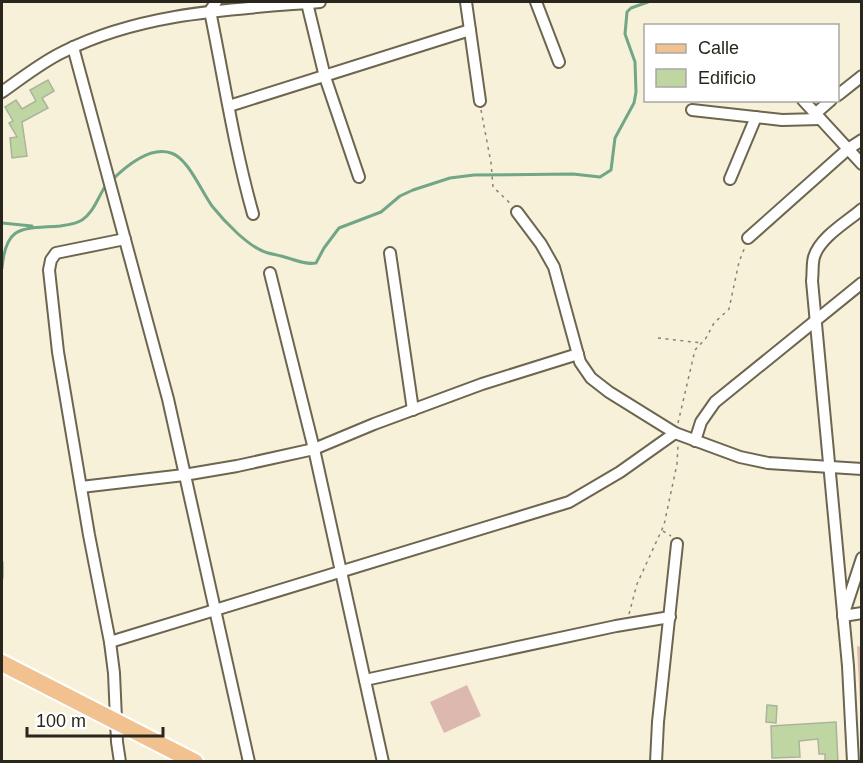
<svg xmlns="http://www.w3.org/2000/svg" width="863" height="763" font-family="Arial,sans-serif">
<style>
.green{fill:#dcb8af}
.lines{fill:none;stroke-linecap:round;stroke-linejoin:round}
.stream{stroke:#71a686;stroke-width:3}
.building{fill:#c0d6a2;stroke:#aab49d;stroke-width:1.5}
.minor-casing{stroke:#6c6651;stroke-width:14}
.primary-casing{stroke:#fff;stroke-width:20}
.path{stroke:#888374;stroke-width:1.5;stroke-dasharray:3 4.5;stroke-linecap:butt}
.minor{stroke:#fff;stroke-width:10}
.primary{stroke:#f1c28f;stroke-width:16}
</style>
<rect width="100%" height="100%" fill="#f7f1d9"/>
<g class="green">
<path d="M857,646l4,1v78z"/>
<path d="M467,685l14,31 -37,17 -14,-31z"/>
</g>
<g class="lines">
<g class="stream">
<path d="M111,181c14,-14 39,-35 60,-28 17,5 30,38 41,53 12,15 37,42 56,47 4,1 9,2 13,3 12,3 23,9 35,7l8,-15 15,-20 42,-16 19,-16 13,-6 37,-12 24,-3 99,-1 27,3 11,-7 4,-32 19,-35 2,-11 -1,-30 -10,-28 2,-22 4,-4 17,-6"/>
<path d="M2,223l30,3"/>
<path d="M2,268c4,-44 20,-39 58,-42 7,-1 16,-2 22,-6 12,-8 16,-23 24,-35"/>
<path d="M2,562v16"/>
</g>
</g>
<g class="building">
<path d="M48,80l6,11 -12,7 6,10 -26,14 5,34 -15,2 -2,-20 7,-1 -8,-14 4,-2 -8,-14 11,-7 6,9 14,-8 -6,-11z"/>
<path d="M767,705l10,1 -1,17 -10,-1z"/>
<path d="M836,722l2,40h-13v-8h-6l-1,-15 -19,2 1,16 -28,1 -1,-32z"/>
</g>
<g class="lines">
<g class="minor-casing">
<g id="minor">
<path d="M216,2l-6,9c14,68 24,136 43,203"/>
<path d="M466,2l14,99"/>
<path d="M536,2l23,60"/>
<path d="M307,3l18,74 34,100"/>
<path d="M73,47l95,352 81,363"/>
<path d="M2,92c20,-14 40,-30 61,-40 79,-40 171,-43 257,-50"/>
<path d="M838,95l24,-19"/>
<path d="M803,100l59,64"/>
<path d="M229,106l241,-76"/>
<path d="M692,110l90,10 38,-1"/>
<path d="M815,114l16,-14"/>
<path d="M730,179l26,-62"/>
<path d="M517,212l24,32 13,23 26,95 11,16 18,14 66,41 65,24 28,6 94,6"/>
<path d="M748,238l100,-89 14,-9"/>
<path d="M390,253l23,157"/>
<path d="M270,273l44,176 69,313"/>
<path d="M695,441l6,-19 14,-20 147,-119"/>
<path d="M81,487l103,-12 53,-9 77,-17 60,-25 108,-40 96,-30"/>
<path d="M862,558l-19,58 19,-3"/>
<path d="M110,642l459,-140 51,-30 55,-39"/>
<path d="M365,680l251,-54 54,-9"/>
<path d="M120,762l-3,-20 -3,-69 -4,-31 -21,-107 -31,-183 -9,-82 2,-10 5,-7 69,-14"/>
<path d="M656,762l2,-40 19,-178"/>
<path d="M853,762l-5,-96 -36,-385c1,-8 0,-17 2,-24 6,-20 33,-35 48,-48"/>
</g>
</g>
<g class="primary-casing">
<path id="primary" d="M2,663l193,99"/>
</g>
<g class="path">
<path d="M481,110l10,53 2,24 18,17"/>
<path d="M658,338l44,5"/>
<path d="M678,423l17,-73 11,-12 8,-15 15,-14 10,-47 6,-15"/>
<path d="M663,531l8,5"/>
<path d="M629,614l8,-30 27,-59 13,-61 1,-20"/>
</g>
<use href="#minor" class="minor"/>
<use href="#primary" class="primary"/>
</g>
<rect width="863" height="763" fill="none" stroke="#29261d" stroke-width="6"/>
<rect x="644" y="24" width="195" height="78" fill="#ffffff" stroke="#a9a8a5" stroke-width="1.5"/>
<rect x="656" y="44" width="30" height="9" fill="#f1c28f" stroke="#a9a8a5" stroke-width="1.5"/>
<text x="698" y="54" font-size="18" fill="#29261d">Calle</text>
<rect x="656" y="69" width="30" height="18" fill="#c0d6a2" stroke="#a9a8a5" stroke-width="1.5"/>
<text x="698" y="84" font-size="18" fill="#29261d">Edificio</text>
<path d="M27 727v9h136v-9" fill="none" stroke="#29261d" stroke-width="3"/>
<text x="36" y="727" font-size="18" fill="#29261d" stroke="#ffffff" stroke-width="4.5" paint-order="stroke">100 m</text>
</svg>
